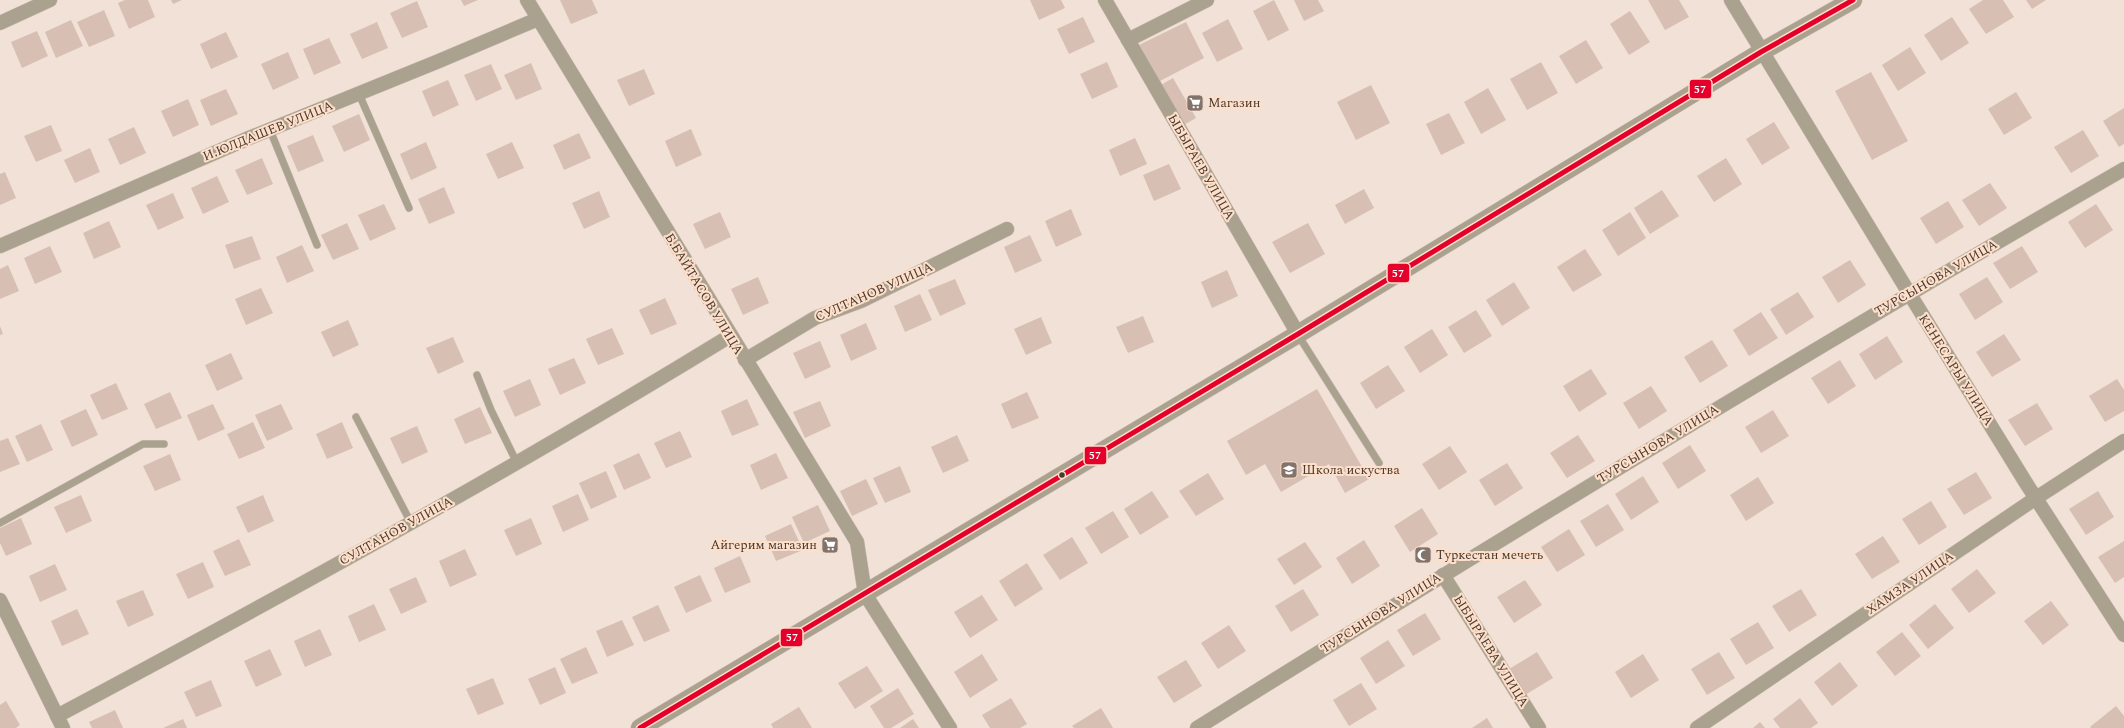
<svg xmlns="http://www.w3.org/2000/svg" width="2124" height="728" font-family="Spectral,serif">
<style>
.building{fill:#d8bfb4}
.lines{fill:none;stroke-linecap:round;stroke-linejoin:round}
.service-casing{stroke:#cdc0b8;stroke-width:8}
.minor-casing{stroke:#cdc0b8;stroke-width:15}
.tertiary-casing{stroke:#cdc0b8;stroke-width:19}
.service{stroke:#aaa28f;stroke-width:7}
.minor{stroke:#aaa28f;stroke-width:14}
.tertiary{stroke:#aaa28f;stroke-width:18}
.bus-1-casing{stroke:#fedfca;stroke-width:8}
.bus-1{stroke:#e4002b;stroke-width:5}
.bus-dot{fill:#473a32;stroke:#fedfca;stroke-width:1.5}
.labels{text-anchor:middle;dominant-baseline:central;stroke-width:4;stroke-linejoin:round;paint-order:stroke}
.poi-label{font-size:13px;fill:#473a32;stroke:#fedfca;text-anchor:start}
.street-label{font-size:13px;fill:#473a32;stroke:#fedfca}
.line-badge{stroke:#fedfca;stroke-width:1.5}
.badge-label{font-size:11px;text-anchor:middle;font-weight:bold;fill:#fff}
</style>
<rect width="100%" height="100%" fill="#f2e1d6"/>
<g class="building">
<path d="M125,0h23l7,17 -26,12 -11,-26z"/>
<path d="M171,0h11l-9,4z"/>
<path d="M461,0h17l-14,6z"/>
<path d="M560,0h32l6,13 -27,11z"/>
<path d="M1030,0h31l4,8 -26,12z"/>
<path d="M1274,0l15,30 -21,11 -15,-30z"/>
<path d="M1294,0h24l6,11 -20,10z"/>
<path d="M1648,0h31l10,17 -24,13z"/>
<path d="M1983,0h20l11,17 -28,17 -17,-25z"/>
<path d="M2026,0h20l-14,9z"/>
<path d="M417,1l11,26 -26,11 -12,-25z"/>
<path d="M104,10l11,26 -26,11 -12,-25z"/>
<path d="M1630,11l20,31 -21,13 -19,-31z"/>
<path d="M1083,17l12,25 -26,12 -12,-25z"/>
<path d="M1952,17l17,26 -28,18 -17,-26z"/>
<path d="M1228,19l15,30 -26,13 -15,-29z"/>
<path d="M71,20l12,26 -27,12 -11,-26z"/>
<path d="M377,22l11,26 -26,11 -12,-25z"/>
<path d="M1186,22l18,36 -46,24 -19,-37z"/>
<path d="M37,31l11,25 -26,12 -11,-26z"/>
<path d="M226,32l12,25 -27,12 -11,-25z"/>
<path d="M329,38l12,25 -27,12 -11,-26z"/>
<path d="M1586,40l17,28 -27,16 -17,-28z"/>
<path d="M1910,47l16,26 -28,18 -16,-26z"/>
<path d="M288,52l11,26 -26,12 -12,-26z"/>
<path d="M1107,62l11,25 -26,12 -12,-25z"/>
<path d="M1541,62l17,31 -31,17 -17,-31z"/>
<path d="M531,63l11,26 -26,11 -12,-25z"/>
<path d="M491,64l11,25 -26,12 -12,-26z"/>
<path d="M644,69l11,25 -26,12 -12,-26z"/>
<path d="M1871,72l37,69 -36,19 -37,-69z"/>
<path d="M1173,78l23,40 -14,8 -23,-40z"/>
<path d="M448,80l11,25 -26,12 -11,-26z"/>
<path d="M1371,85l19,38 -34,17 -19,-38z"/>
<path d="M1488,88l18,32 -25,14 -17,-32z"/>
<path d="M226,89l12,25 -27,12 -11,-26z"/>
<path d="M2016,92l16,26 -28,17 -16,-26z"/>
<path d="M188,99l11,26 -26,12 -12,-26z"/>
<path d="M2124,108v36l-5,3 -16,-26z"/>
<path d="M1449,113l16,30 -24,12 -15,-31z"/>
<path d="M359,114l11,26 -26,12 -12,-26z"/>
<path d="M1774,122l16,26 -28,17 -16,-26z"/>
<path d="M51,125l11,26 -26,11 -12,-26z"/>
<path d="M134,127l12,26 -26,12 -12,-26z"/>
<path d="M691,129l11,26 -26,12 -11,-26z"/>
<path d="M2083,130l16,26 -28,17 -17,-26z"/>
<path d="M579,133l12,25 -27,12 -11,-25z"/>
<path d="M313,135l11,26 -26,11 -11,-26z"/>
<path d="M1135,138l12,26 -27,12 -11,-26z"/>
<path d="M426,142l11,26 -26,12 -11,-26z"/>
<path d="M512,142l12,26 -26,11 -12,-25z"/>
<path d="M90,148l10,24 -25,11 -11,-23z"/>
<path d="M262,158l11,26 -26,11 -12,-25z"/>
<path d="M1726,158l16,26 -28,18 -17,-26z"/>
<path d="M1169,164l12,25 -27,12 -11,-26z"/>
<path d="M5,172l11,26 -16,7v-31z"/>
<path d="M217,176l12,26 -26,12 -12,-26z"/>
<path d="M1990,183l17,25 -28,18 -17,-26z"/>
<path d="M444,187l11,26 -26,11 -11,-25z"/>
<path d="M1364,189l10,19 -29,16 -10,-19z"/>
<path d="M1662,190l17,26 -29,18 -16,-26z"/>
<path d="M599,191l11,26 -26,12 -12,-26z"/>
<path d="M173,193l11,25 -26,12 -12,-25z"/>
<path d="M1948,201l16,26 -28,17 -16,-26z"/>
<path d="M384,204l12,25 -26,12 -12,-26z"/>
<path d="M2096,204l17,26 -28,18 -17,-26z"/>
<path d="M1071,209l11,26 -26,12 -11,-26z"/>
<path d="M720,212l11,25 -26,12 -12,-25z"/>
<path d="M1630,212l16,26 -28,18 -16,-26z"/>
<path d="M109,221l12,26 -27,12 -11,-26z"/>
<path d="M347,223l12,26 -26,11 -12,-25z"/>
<path d="M1308,223l17,31 -35,19 -18,-31z"/>
<path d="M1030,235l12,26 -27,12 -11,-26z"/>
<path d="M252,236l9,23 -27,10 -9,-24z"/>
<path d="M302,245l12,26 -27,12 -11,-26z"/>
<path d="M50,246l12,26 -27,12 -11,-26z"/>
<path d="M2022,246l16,26 -28,17 -17,-26z"/>
<path d="M1585,249l17,26 -29,17 -16,-25z"/>
<path d="M1850,260l16,25 -28,18 -16,-26z"/>
<path d="M8,265l11,26 -19,8v-30z"/>
<path d="M1227,270l11,26 -26,12 -11,-26z"/>
<path d="M758,277l11,26 -26,12 -12,-26z"/>
<path d="M1987,277l16,25 -28,18 -16,-26z"/>
<path d="M955,279l11,25 -26,12 -12,-26z"/>
<path d="M1514,282l16,26 -28,18 -16,-26z"/>
<path d="M261,288l12,25 -27,12 -11,-26z"/>
<path d="M1798,292l16,25 -28,18 -16,-26z"/>
<path d="M920,294l12,26 -27,12 -11,-26z"/>
<path d="M665,298l12,26 -26,11 -12,-25z"/>
<path d="M1476,310l16,26 -28,17 -16,-26z"/>
<path d="M1761,312l17,26 -29,18 -16,-26z"/>
<path d="M1143,316l11,26 -26,11 -12,-26z"/>
<path d="M1041,317l11,26 -26,12 -12,-26z"/>
<path d="M348,320l11,25 -26,12 -12,-25z"/>
<path d="M866,323l11,26 -26,12 -11,-26z"/>
<path d="M0,326l3,8 -3,1z"/>
<path d="M612,328l12,26 -26,11 -12,-26z"/>
<path d="M1432,329l16,26 -28,18 -16,-26z"/>
<path d="M2004,334l17,26 -29,17 -16,-25z"/>
<path d="M1887,336l16,26 -28,18 -16,-26z"/>
<path d="M453,337l11,25 -26,12 -12,-26z"/>
<path d="M1712,340l16,26 -28,17 -16,-26z"/>
<path d="M820,341l11,26 -26,12 -12,-26z"/>
<path d="M231,353l12,26 -26,12 -12,-26z"/>
<path d="M574,358l12,25 -26,12 -12,-26z"/>
<path d="M1840,360l16,26 -28,18 -17,-26z"/>
<path d="M1388,365l17,26 -29,18 -16,-26z"/>
<path d="M1591,369l16,25 -28,18 -16,-26z"/>
<path d="M530,379l11,26 -26,12 -12,-26z"/>
<path d="M2117,379l7,11v21l-19,11 -16,-26z"/>
<path d="M116,383l12,26 -26,11 -12,-25z"/>
<path d="M1651,386l16,25 -28,18 -16,-26z"/>
<path d="M1317,389l52,90 -24,14 -16,-29 -48,28 -16,-28 -19,11 -19,-34z"/>
<path d="M170,392l12,26 -26,11 -12,-25z"/>
<path d="M1027,392l12,26 -27,11 -11,-25z"/>
<path d="M747,399l12,26 -27,11 -11,-25z"/>
<path d="M820,401l11,25 -26,12 -12,-26z"/>
<path d="M2037,403l16,26 -28,17 -17,-26z"/>
<path d="M213,404l12,25 -27,12 -11,-26z"/>
<path d="M281,404l12,25 -26,12 -12,-26z"/>
<path d="M480,407l12,26 -27,11 -11,-25z"/>
<path d="M86,409l12,26 -26,12 -12,-26z"/>
<path d="M1773,410l16,26 -28,17 -16,-26z"/>
<path d="M253,422l12,26 -26,11 -12,-25z"/>
<path d="M342,422l11,26 -26,11 -11,-25z"/>
<path d="M41,424l12,26 -26,12 -12,-26z"/>
<path d="M417,426l11,26 -26,12 -12,-26z"/>
<path d="M680,431l12,26 -26,11 -12,-25z"/>
<path d="M957,435l12,26 -26,12 -12,-26z"/>
<path d="M1578,435l17,26 -28,17 -17,-25z"/>
<path d="M8,438l12,26 -20,8v-31z"/>
<path d="M1690,445l16,26 -28,18 -16,-26z"/>
<path d="M1450,446l17,26 -28,18 -17,-26z"/>
<path d="M639,453l12,25 -27,12 -11,-25z"/>
<path d="M776,453l12,25 -27,12 -11,-25z"/>
<path d="M170,454l11,26 -26,11 -12,-25z"/>
<path d="M1507,463l16,25 -28,18 -16,-26z"/>
<path d="M900,466l11,26 -26,11 -12,-25z"/>
<path d="M606,471l11,26 -26,12 -12,-26z"/>
<path d="M1976,472l16,26 -28,17 -17,-26z"/>
<path d="M1208,473l16,26 -28,17 -17,-25z"/>
<path d="M1643,476l16,26 -28,18 -16,-26z"/>
<path d="M1758,477l16,26 -28,18 -16,-26z"/>
<path d="M866,479l12,25 -26,12 -12,-25z"/>
<path d="M1152,491l17,26 -29,18 -16,-26z"/>
<path d="M2098,491l16,26 -28,18 -17,-26z"/>
<path d="M578,494l11,26 -26,12 -11,-26z"/>
<path d="M81,495l11,26 -26,12 -12,-26z"/>
<path d="M263,495l11,26 -26,12 -12,-26z"/>
<path d="M1931,501l16,26 -28,18 -17,-26z"/>
<path d="M1608,504l16,26 -28,17 -16,-26z"/>
<path d="M818,505l12,26 -26,12 -12,-26z"/>
<path d="M1422,508l16,26 -28,18 -16,-26z"/>
<path d="M1113,511l16,26 -28,17 -16,-26z"/>
<path d="M21,518l11,26 -26,12 -6,-13v-15z"/>
<path d="M531,518l11,26 -26,12 -12,-26z"/>
<path d="M791,524l12,26 -27,11 -11,-25z"/>
<path d="M1569,529l16,26 -28,17 -16,-25z"/>
<path d="M1883,536l17,26 -28,17 -17,-25z"/>
<path d="M1072,537l16,26 -28,17 -17,-25z"/>
<path d="M239,539l12,26 -26,11 -12,-25z"/>
<path d="M1364,540l16,26 -28,18 -16,-26z"/>
<path d="M2124,541v36l-9,6 -17,-26z"/>
<path d="M1305,542l17,25 -28,18 -17,-26z"/>
<path d="M465,549l12,26 -27,12 -11,-26z"/>
<path d="M740,556l11,26 -26,11 -11,-25z"/>
<path d="M203,562l11,25 -26,12 -12,-25z"/>
<path d="M1027,563l16,26 -28,18 -16,-26z"/>
<path d="M55,564l12,26 -27,12 -11,-26z"/>
<path d="M1977,569l19,24 -27,20 -18,-24z"/>
<path d="M700,575l12,26 -26,12 -12,-26z"/>
<path d="M416,577l11,25 -26,12 -12,-25z"/>
<path d="M1525,580l17,25 -28,18 -17,-26z"/>
<path d="M1303,589l16,26 -28,17 -16,-26z"/>
<path d="M1801,589l16,26 -28,17 -17,-26z"/>
<path d="M143,590l11,25 -26,12 -12,-26z"/>
<path d="M982,595l16,25 -28,18 -16,-26z"/>
<path d="M2051,601l18,24 -26,20 -19,-24z"/>
<path d="M374,604l12,26 -27,12 -11,-26z"/>
<path d="M1935,604l19,24 -26,21 -19,-24z"/>
<path d="M658,605l12,26 -26,11 -12,-25z"/>
<path d="M77,609l12,25 -27,12 -11,-25z"/>
<path d="M1425,613l16,26 -28,17 -16,-26z"/>
<path d="M622,620l12,25 -27,12 -11,-26z"/>
<path d="M1758,622l16,26 -28,17 -16,-26z"/>
<path d="M1229,625l17,26 -28,18 -17,-26z"/>
<path d="M320,629l12,26 -27,12 -11,-26z"/>
<path d="M1902,632l19,24 -26,20 -19,-24z"/>
<path d="M1388,640l17,26 -29,18 -16,-26z"/>
<path d="M586,647l12,26 -26,11 -12,-25z"/>
<path d="M270,649l12,26 -26,12 -12,-26z"/>
<path d="M1537,652l16,26 -28,17 -16,-26z"/>
<path d="M1719,652l16,26 -28,17 -16,-26z"/>
<path d="M982,654l16,26 -28,18 -16,-26z"/>
<path d="M1643,654l16,26 -28,18 -16,-26z"/>
<path d="M1186,660l16,26 -28,17 -17,-26z"/>
<path d="M1840,662l18,24 -26,20 -18,-24z"/>
<path d="M867,666l16,25 -28,18 -17,-26z"/>
<path d="M555,667l11,26 -26,12 -12,-26z"/>
<path d="M493,678l11,26 -26,11 -12,-26z"/>
<path d="M211,680l11,26 -26,11 -12,-25z"/>
<path d="M1361,683l16,26 -28,17 -16,-26z"/>
<path d="M898,688l16,26 -23,14h-7l-14,-22z"/>
<path d="M1011,698l16,26 -7,4h-30l-8,-13z"/>
<path d="M1800,698l18,25 -7,5h-31l-7,-9z"/>
<path d="M6,701l14,24 -4,3h-16v-23z"/>
<path d="M2116,706l8,10v12h-33l-1,-1z"/>
<path d="M799,707l13,21h-39l-2,-4z"/>
<path d="M1101,708l12,20h-39l-2,-2z"/>
<path d="M115,710l8,18h-31l-3,-6z"/>
<path d="M1487,718l6,10h-21z"/>
<path d="M183,719l4,9h-24z"/>
<path d="M913,719l6,9h-19z"/>
<path d="M1760,722l5,6h-12z"/>
</g>
<g class="lines">
<g class="service-casing">
<g id="service">
<path d="M359,94l50,114"/>
<path d="M270,130l47,115"/>
<path d="M1298,335l81,128"/>
<path d="M477,375l14,35 26,53"/>
<path d="M356,417l55,106"/>
<path d="M0,523l143,-79h21"/>
</g>
</g>
<g class="minor-casing">
<g id="minor">
<path d="M527,0l330,542 8,52 85,134"/>
<path d="M1105,0l193,334"/>
<path d="M1731,0l178,293 117,190 98,152"/>
<path d="M0,23l50,-23"/>
<path d="M1128,40l79,-40"/>
<path d="M0,246l249,-108 190,-77 99,-42"/>
<path d="M745,360l70,-42 46,-17 146,-72"/>
<path d="M1443,575l96,153"/>
<path d="M0,600l63,128"/>
<path d="M57,716c227,-121 453,-245 673,-380"/>
<path d="M1197,728c306,-191 614,-379 927,-559"/>
<path d="M1697,728l339,-230 88,-57"/>
</g>
</g>
<g class="tertiary-casing">
<path id="tertiary" d="M640,728l658,-394 463,-282 92,-52"/>
</g>
<use href="#service" class="service"/>
<use href="#minor" class="minor"/>
<use href="#tertiary" class="tertiary"/>
<g class="bus-1-casing">
<path id="bus-1" d="M640,728l658,-394 463,-282 92,-52"/>
</g>
<use href="#bus-1" class="bus-1"/>
</g>
<defs>
<g id="supermarket-square" transform="scale(0.9)"><rect x="-9" y="-9" width="18" height="18" rx="4" fill="#83746b" stroke="#fedfca"/><path d="M-6-5.5h2.5l.6 2H6L4.5 2H-2.5L-4.4-4H-6ZM-1.5 3.2a1.3 1.3 0 1 0 .1 0ZM3 3.2a1.3 1.3 0 1 0 .1 0Z" fill="#fff"/></g>
<g id="school-square" transform="scale(0.9)"><rect x="-9" y="-9" width="18" height="18" rx="4" fill="#83746b" stroke="#fedfca"/><path d="M0-5L7-2L0 1L-7-2ZM-4 1L0 2.5L4 1V4Q0 6-4 4Z" fill="#fff"/></g>
<g id="mosque-square" transform="scale(0.9)"><rect x="-9" y="-9" width="18" height="18" rx="4" fill="#83746b" stroke="#fedfca"/><path d="M3.5-4.9A6 6 0 1 0 3.5 4.9A5 5 0 1 1 3.5-4.9Z" fill="#fff"/></g>
</defs>
<g fill-rule="evenodd">
<use href="#supermarket-square" x="1195" y="103"/>
<use href="#school-square" x="1289" y="470"/>
<use href="#supermarket-square" x="830" y="545"/>
<use href="#mosque-square" x="1423" y="555"/>
</g>
<circle class="bus-dot" cx="1062" cy="475" r="3.5"/>
<g class="labels">
<g class="poi-label">
<text x="1208" y="103">Магазин</text>
<text x="1302" y="470">Школа искуства</text>
<text x="817" y="545" text-anchor="end">Айгерим магазин</text>
<text x="1436" y="555">Туркестан мечеть</text>
</g>
<g class="street-label">
<text transform="translate(268 131) rotate(-22)">И.ЮЛДАШЕВ УЛИЦА</text>
<text transform="translate(1201 167) rotate(60)">ЫБЫРАЕВ УЛИЦА</text>
<text transform="translate(1936 278) rotate(-30)">ТУРСЫНОВА УЛИЦА</text>
<text transform="translate(874 292) rotate(-24)">СУЛТАНОВ УЛИЦА</text>
<text transform="translate(704 294) rotate(59)">Б.БАЙТАСОВ УЛИЦА</text>
<text transform="translate(1956 370) rotate(58)">КЕНЕСАРЫ УЛИЦА</text>
<text transform="translate(1658 444) rotate(-31)">ТУРСЫНОВА УЛИЦА</text>
<text transform="translate(396 531) rotate(-29)">СУЛТАНОВ УЛИЦА</text>
<text transform="translate(1910 583) rotate(-34)">ХАМЗА УЛИЦА</text>
<text transform="translate(1381 613) rotate(-32)">ТУРСЫНОВА УЛИЦА</text>
<text transform="translate(1491 651) rotate(58)">ЫБЫРАЕВА УЛИЦА</text>
</g>
</g>
<g class="line-badge">
<rect x="1689" y="79" width="23" height="20" rx="4" fill="#e4002b"/>
<rect x="1387" y="263" width="23" height="20" rx="4" fill="#e4002b"/>
<rect x="1084" y="446" width="23" height="19" rx="4" fill="#e4002b"/>
<rect x="780" y="628" width="23" height="19" rx="4" fill="#e4002b"/>
</g>
<g class="badge-label">
<text x="1700" y="93">57</text>
<text x="1398" y="277">57</text>
<text x="1095" y="459">57</text>
<text x="792" y="641">57</text>
</g>
</svg>
